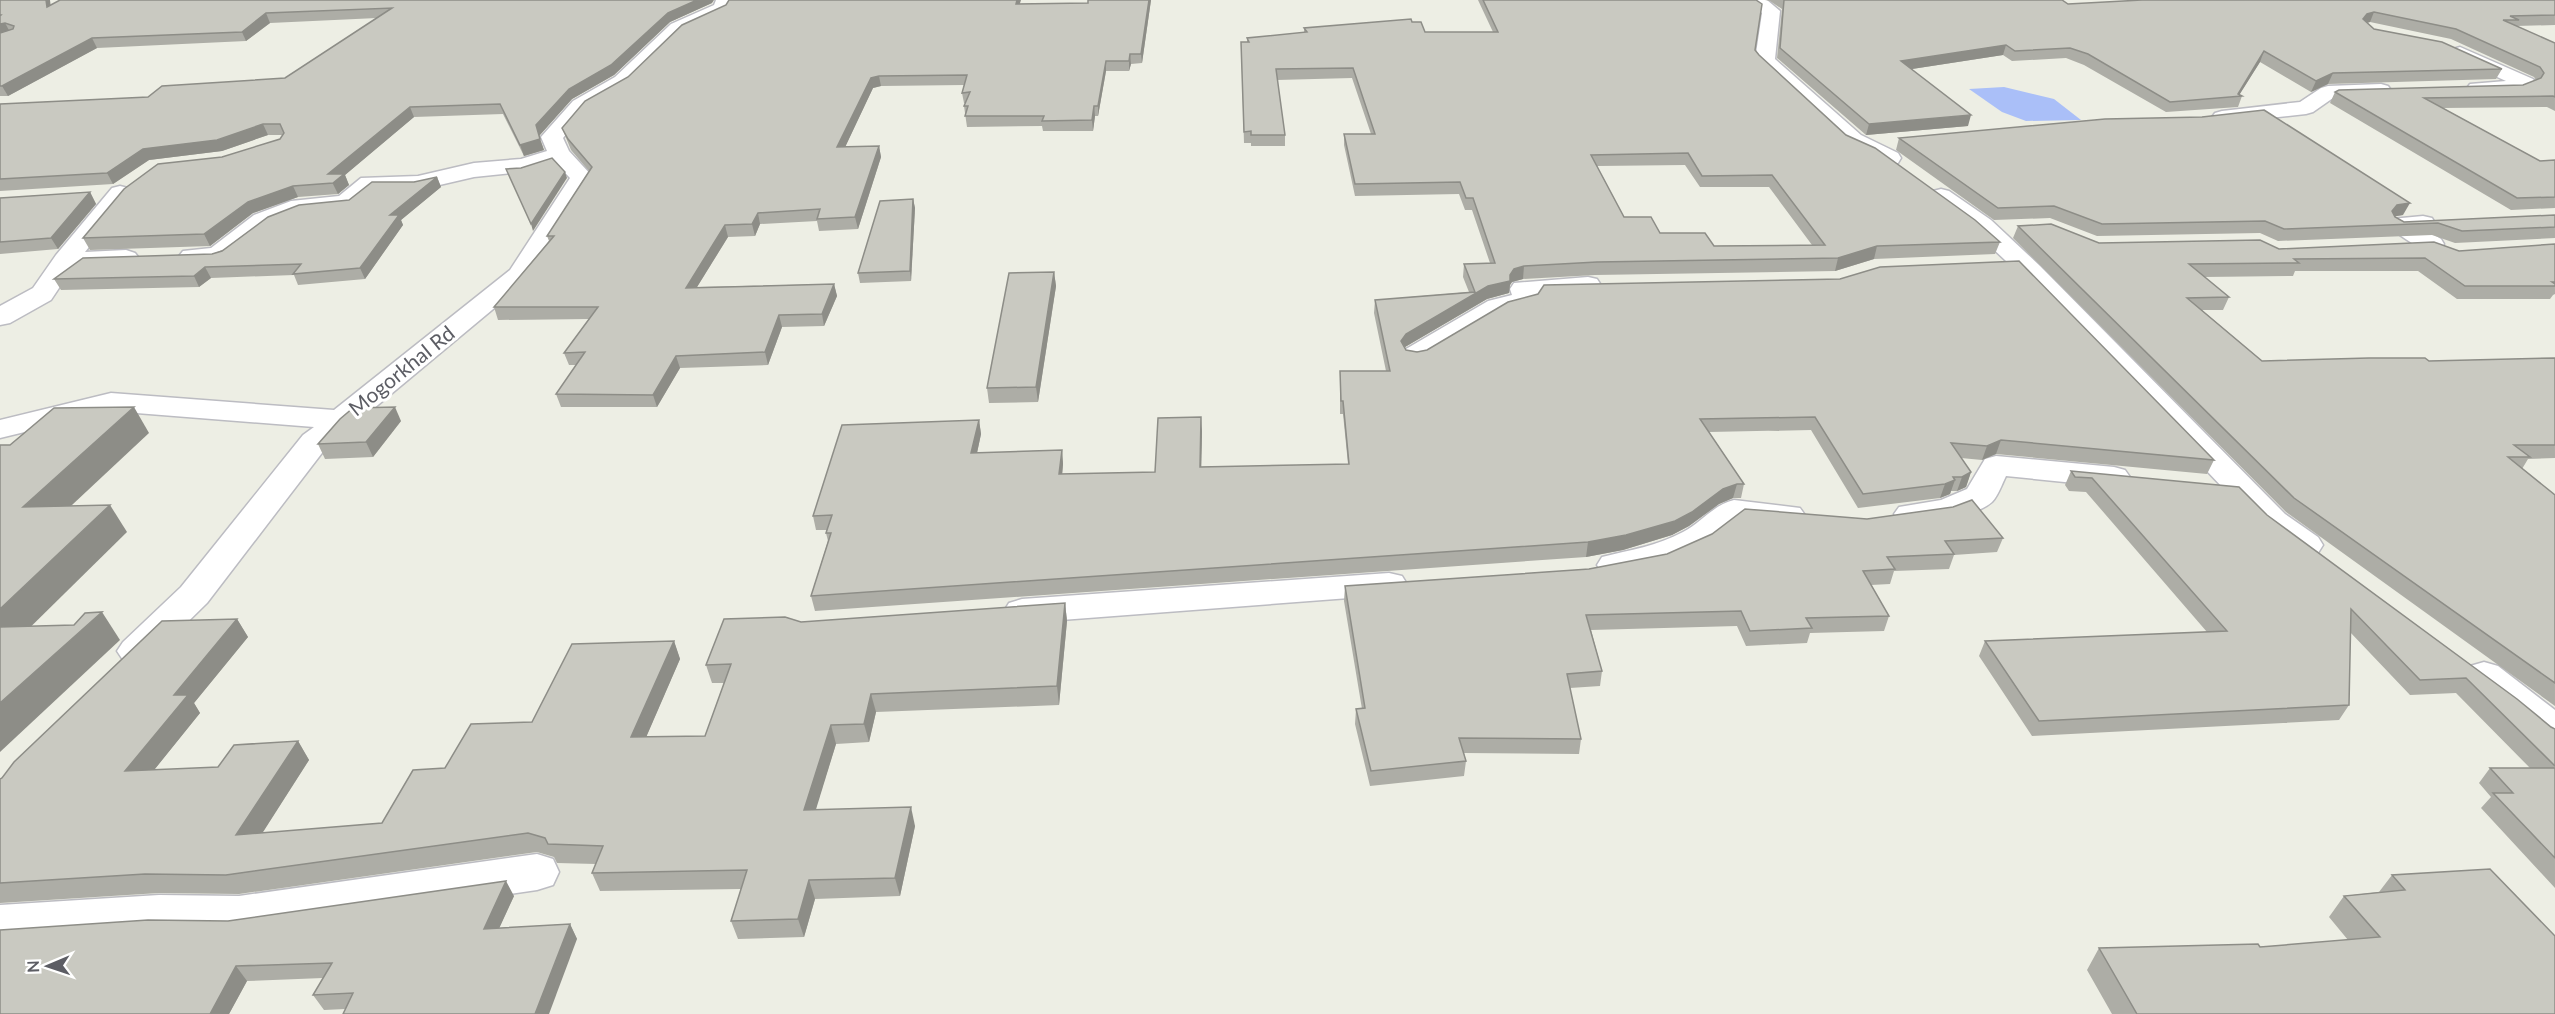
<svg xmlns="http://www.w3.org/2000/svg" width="2555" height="1014" font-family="Lato,sans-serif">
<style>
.water{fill:#aabff8}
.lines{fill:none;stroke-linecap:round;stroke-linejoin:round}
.street-casing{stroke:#bcbcc2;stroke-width:3}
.street{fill:#fff;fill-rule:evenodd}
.wall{fill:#adada6;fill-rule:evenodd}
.shaded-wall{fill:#8d8d87}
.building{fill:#c9c9c1;stroke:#8d8d87;stroke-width:1.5;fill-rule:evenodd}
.labels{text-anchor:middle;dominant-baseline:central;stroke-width:6;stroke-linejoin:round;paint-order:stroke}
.street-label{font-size:21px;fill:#5c5d64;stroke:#fff}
</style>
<rect width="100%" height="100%" fill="#edeee4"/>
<path class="water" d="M2004,87l50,12 27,21 -55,1 -24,-9 -33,-23z"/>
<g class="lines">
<g class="street-casing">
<g id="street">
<path d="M716,0h18l-7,12 -44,20 -54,53 -42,24 -24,29 6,13 24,26 -65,103 -203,169 -118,154 -58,57 -13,4 -13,-4 -6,-9 6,-9 58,-55 122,-152 11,-8 -203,-16 -111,27v-18l111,-27 223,17 176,-140 60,-92 -15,-16 -32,10 -49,5 -56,13h-43l-22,18 -50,5 -31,12 -46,35 -34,4 -9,-3 -4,-5 4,-5 28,-3 43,-33 37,-14 48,-5 22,-18 57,-2 56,-13 47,-4 26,-8 -6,-14 32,-36 42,-24 56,-53 43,-19z"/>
<path d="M1746,0h21l13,11 -5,48 86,76 37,18 3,5 -3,5c-37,9 -113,-74 -140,-99l-3,-4 7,-47z"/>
<path d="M2460,47l73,32 3,4c-11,15 -50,13 -66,9l-3,-4 3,-4 36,-3 -53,-24 -2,-4 2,-4z"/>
<path d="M2381,84l7,2 3,4 -3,4 -55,4 -20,14 -7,2 -84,9 -7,-2 -3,-4 3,-4 7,-2 78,-9 21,-14 7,-2z"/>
<path d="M120,186l8,2 4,5 -47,59 41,-2 9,3 4,5 -4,5 -62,4 -22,33 -41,23 -10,2v-19l33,-18 23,-33 56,-67z"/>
<path d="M1941,189l8,2 42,29 49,46 245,248 33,23 5,8 -5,8c-24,6 -38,-11 -57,-25l-239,-252 -49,-46 -40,-29 -4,-5 4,-5z"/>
<path d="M2423,216l9,2 3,5 -3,5 -6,2 15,9 3,5 -3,5c-19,5 -34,-10 -50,-20l-3,-5 3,-5z"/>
<path d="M1588,277l9,2 4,6 -4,6 -58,5 1,3 -4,6 -30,8 -80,48 -10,2 -10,-2 -4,-6 4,-6 82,-48 24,-6 -2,-6 4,-6z"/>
<path d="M1996,456l118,11 11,3 5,7 -5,7 -11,3 -108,-11c-4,8 -8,20 -14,26 -17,15 -71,24 -93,19l-5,-7 5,-7 42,-7 26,-11 18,-30z"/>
<path d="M1734,500l66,8 5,7 -5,7 -12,3 -47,-4c-11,8 -21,19 -33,25 -26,16 -78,34 -106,27l-5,-8 5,-8c28,-7 55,-11 81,-25 18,-9 30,-27 51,-32z"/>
<path d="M1389,573l13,3 5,8 -5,8 -13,3 -367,28 -13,-4 -5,-8 5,-8 13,-4z"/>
<path d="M2484,662l14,4 57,44v36l-14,-5 -71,-57 -5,-9 5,-9z"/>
<path d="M537,854l16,5 6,13 -6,13 -16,5 -298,44 -80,-1 -159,10v-38l159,-10 80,1z"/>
</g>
</g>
<use href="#street" class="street"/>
</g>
<g class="wall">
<path d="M0,0h50v5l662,-2 -42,19 -56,53 -42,24 -33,37 5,14 -20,6 -21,-42 -89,3 -69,58 4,10 -11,9 -40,3 -45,16 -43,33 -120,4 -7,-12 139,-81 58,-18 3,-4h-15l-46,16 -73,9 -36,24 -113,7v-87l148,-7 137,-19 92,-60 -107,5 -24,18 -149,7 -89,48h-8z"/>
<path d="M1151,0l-9,63 -11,1 -2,7h-23l-8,45h-3l-2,15h-50l-1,-5 -75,1 -3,-21 2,-3h-2l-2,-10 2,-8 -83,1 -8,2 -28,59 34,-1 2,11 -23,72 -39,2 -2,-10 -57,3 -5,12 -27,1 -31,50 137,-3 3,12 -13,30 -42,1 -14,38 -88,3 -23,39h-96l-5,-13 20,-29h-7l-5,-12 25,-34 -91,1 -4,-13 55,-66 -2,-5 42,-65 -18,-21 -9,-22 66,-51 98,-72 294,-1 68,-1z"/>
<path d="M1478,0h278l-1,50 4,5 87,80 154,107 -5,12 -121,5 -39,12 -240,4 -72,4 -11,3 -2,3 -1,8 -22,6 -82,48 1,3 808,110 -7,14 -211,-20 -14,6 -21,-2 10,14 -5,15 -9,4h-6l-1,3 -10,4 -82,10 -47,-78 -102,2 35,52 -3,14h-8l-14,6 -30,22 -17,9 -49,15 -37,7 -771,54 -4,-15 17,-55 -2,-8 1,-3h-11l-3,-14 166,-96 2,14 -4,19 85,-3 1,14 -1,10 93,-2 47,-41 -1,36 147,-3 -5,-50h-3v-43h46l-12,-58 1,-13 94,-8 -6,-15 1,-13 26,-1 -18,-53h-7l-6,-16 -104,2 -11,-51v-11h27l-19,-56 -75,2 8,55v11h-34v-3h-7l-3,-101h6v-4l57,-5v-5l108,-6 13,10h68zM1685,165l15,22h69l43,58 -98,1 -54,-13 -36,-16 -27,-51z"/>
<path d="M1765,0h297l6,4 487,-4v25l-39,1 39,17v68l-8,-4 -104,1 97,53 15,-1v48l-44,2 -181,-107 5,-11 188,-7 13,-5 -2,-3 -83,-38 -81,-17 -3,1 7,6 128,40 -6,10 -168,5 -17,8 -51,-30 -21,33 3,1 -4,11 -72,5 -82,-47 -18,-7 -54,3 -9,-6 -91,14 56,57 -102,9 -89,-77 5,-49 -12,-8z"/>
<path d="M1899,138l504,77 -8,1 9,6 151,-7v23l-100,5 -23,-8 -154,6 -18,-8 -163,3 -47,-18 -56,2 -98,-70z"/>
<path d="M437,177l4,10 -40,33 2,5 -38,54 -67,6 -4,-10 -83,3 -12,9 -138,3 -7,-11 158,-25 137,-54 65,-18z"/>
<path d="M90,192l6,12 -38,45 -58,5v-56z"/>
<path d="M913,199l2,9 -4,73 -51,2 -2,-10z"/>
<path d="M2018,226l81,17 180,6 180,2 96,-7v50l-2,1 -3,4h-93l-39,-28h-123l-2,5 -89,1 25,20 -6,13h-21l60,51h167l126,-3v100l-27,1 -6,10 33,26v211l-269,-194 -273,-274z"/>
<path d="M1054,272l2,14 -18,116 -49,1 -2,-15z"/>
<path d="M401,421l-28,36 -48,2 -7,-15z"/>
<path d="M2071,471l196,44 284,212 4,2v159l-74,-80 10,-11 -12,-14 11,-15h40l-74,-75 -46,2 -60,-63 -1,73 -10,15 -307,16 -53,-80 6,-15 222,-9 -121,-140 -17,-1 -4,-6z"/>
<path d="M2003,538l-6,14 -43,3 -5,14 -55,2 -4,13 -19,1 18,31 -5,15 -74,2 -3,10 -61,3 -9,-20 -146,4 11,41 -2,15 -30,2 11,51 -2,15 -115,-1 2,8 -2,15 -94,10 -15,-62 1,-15h6l-18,-108 1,-15 244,-17 78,-15z"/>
<path d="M1065,603l2,18 -8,84 -183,7 -7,30 -33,2 -21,66 100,16 -15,70 -85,3 -11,38 -66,2 -7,-18 10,-32 -141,2 -8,-18 4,-9 -39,-1 -3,-6 -17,-5 -298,42 -80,-1 -159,10v-124l237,-160 11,18 -54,66 6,10 -46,57 64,-3 80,-26 11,19 -47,73 120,-10 63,-55 87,-46 142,-81 6,18 -34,78 59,-1 19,-53h-12l-6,-18 95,-43z"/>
<path d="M2392,875l163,139h-443l-25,-44 12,-22 161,-1 88,-7 -19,-23 15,-21 35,-4z"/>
<path d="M514,896l-15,32 71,-4 7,15 -232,70 -21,1 -11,-15 10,-17 -76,3 -18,33h-229l228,-93z"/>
</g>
<g class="shaded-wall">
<path d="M46,0h4l2,16 -5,-9z"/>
<path d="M697,0h17l-2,3 -42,19 -56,53 -42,24 -33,37 -3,-11 33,-36 99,-76z"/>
<path d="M1017,0h4l-4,13 -1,-9z"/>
<path d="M1149,0h2l-9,63 -1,-9z"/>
<path d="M2374,12l-4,10 -8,2 1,-5 4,-5z"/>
<path d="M266,13l4,10 -24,18 -4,-9z"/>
<path d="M5,23l5,9 -10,4v-12z"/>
<path d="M92,38l5,10 -89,48 -6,-10z"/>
<path d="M2006,45l-3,10 -104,16 2,-10z"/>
<path d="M2264,51l-4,11 -22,35v-3z"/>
<path d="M1130,54l1,10 -2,7v-10z"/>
<path d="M1106,61v10l-8,45v-10z"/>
<path d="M2333,73l-5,11 -17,8 5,-11z"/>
<path d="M879,76l2,10 -8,2 -33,70 -3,-11 34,-69z"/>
<path d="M1094,106l1,10 -2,15 -1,-11z"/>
<path d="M410,107l4,10 -69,58 4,10 -11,9 -10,-20z"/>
<path d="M1971,115l-3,11 -102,9 3,-11z"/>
<path d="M263,124l5,11 -46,16 -73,9 -36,24 -6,-11 36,-24z"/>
<path d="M540,139l4,11 -20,6 -4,-11z"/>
<path d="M879,146l2,11 -23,72 -3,-12z"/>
<path d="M565,172l2,6 -34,53 -2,-7z"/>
<path d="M437,177l4,10 -40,33 2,5 -38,54 -5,-11 30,-53z"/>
<path d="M293,186l5,11 -45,16 -43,33 -6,-12 44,-32z"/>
<path d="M90,192l6,12 -38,45 -7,-11z"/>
<path d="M913,199l2,9 -4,73 -1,-10z"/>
<path d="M2410,203l-7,12 -12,2 1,-6 5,-6z"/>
<path d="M758,213l2,11 -5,12 -3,-12z"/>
<path d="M725,225l3,12 -39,63 -3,-12z"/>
<path d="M1877,246l-3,13 -39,12 3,-13z"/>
<path d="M1524,266l-1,13 -11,3 -2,3 -1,8 -22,6 -82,48 -4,-6 5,-7 82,-48 22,-11 4,-6z"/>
<path d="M205,267l6,11 -12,9 -5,-11z"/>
<path d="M1054,272l2,14 -18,116 -2,-15z"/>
<path d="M834,284l3,12 -13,30 -2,-12z"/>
<path d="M779,315l3,12 -14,38 -3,-13z"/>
<path d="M676,356l4,12 -23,39 -4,-12z"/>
<path d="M134,407l15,26 -108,101 -18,-27z"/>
<path d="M395,407l6,14 -28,36 -7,-15z"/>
<path d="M1201,417l1,14 -1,50 -1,-14z"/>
<path d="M979,420l2,14 -7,33 -3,-14z"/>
<path d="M2001,440l-5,14 -14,6 5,-14z"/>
<path d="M1062,450l1,14 -2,25 -2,-15z"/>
<path d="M1971,472l-5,15 -9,4 5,-14z"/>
<path d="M1955,480l-5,14 -10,4 5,-14z"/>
<path d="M1737,484l-4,14 -14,6 -30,22 -17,9 -49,15 -37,7 2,-15z"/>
<path d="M110,505l17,27 -126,124 -1,-2v-45z"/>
<path d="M1065,603l2,18 -8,84 -2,-19z"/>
<path d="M102,612l18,28 -120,112v-49z"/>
<path d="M237,619l11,18 -54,66 6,10 -62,77 -13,-19 49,-76z"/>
<path d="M674,641l6,18 -42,97 -7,-19z"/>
<path d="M871,694l5,18 -7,30 -5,-18z"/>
<path d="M831,725l5,19 -26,85 -6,-19z"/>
<path d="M298,741l11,19 -60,94 -13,-19z"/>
<path d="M911,807l4,19 -15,70 -5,-18z"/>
<path d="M809,880l6,19 -11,38 -6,-18z"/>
<path d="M506,881l8,15 -22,48 -8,-15z"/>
<path d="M570,924l7,15 -28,75h-14z"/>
<path d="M236,966l11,15 -18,33h-19z"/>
</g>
<g class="building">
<path d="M0,0h46l1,7 13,-7h637l-29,13 -57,52 -42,24 -33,36 4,14 -20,6 -20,-41 -90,3 -82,67h16l-11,9 -40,3 -45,16 -44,32 -121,4 41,-49 34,-25 64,-7 58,-18 4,-6 -4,-9h-17l-46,16 -74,9 -36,24 -107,6v-75l148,-7 14,-11 123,-8 107,-70 -126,5 -24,19 -150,6 -90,48h-2v-53l13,-4 1,-3 -9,-3 -5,1v-8l1,-1h-1z"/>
<path d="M729,0h288l-1,4 72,-1v-3h61l-8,54h-11l-1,7h-23l-8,45h-4l-2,14 -50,1 2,-5h-79l3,-10h-4l6,-14 -8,1 5,-18 -88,1 -8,2 -34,69 42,-1 -24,71 -38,2 3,-10 -62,4 -6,11 -27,1 -39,63 148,-4 -12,30 -43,1 -14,37 -89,4 -23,39 -97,-1 29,-42 -21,1 34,-46h-104l60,-71h-7l45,-69 -24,-28 -6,-11 23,-27 43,-24 54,-52 44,-20z"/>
<path d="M1483,0h273l6,4 -7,46 4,5 87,80 29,13 100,72 25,22 -123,4 -39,12 -241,4 -73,4 -10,3 -4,6v6l-22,5 -82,48 -5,7 5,9 11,2 10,-2 81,-48 30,-8 6,-9 296,-6 40,-12 139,-6 195,199 -213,-20 -14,6 -36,-3 20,29 -9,5h-9l2,3 -10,4 -82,10 -48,-77 -115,2 44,65h-7l-14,5 -31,23 -17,9 -49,14 -38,7 -777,54 20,-63h-5l6,-18 -19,1 29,-91 137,-5 -8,33 91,-3 -3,24 96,-2 3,-54 43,-1 -1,50 149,-3 -6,-63h-2l-1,-30h50l-15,-71 100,-8 -11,-28 31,-1 -22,-65h-7l-6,-16 -105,2 -11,-50h31l-22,-66 -77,1 9,66h-34v-4l-7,1 -3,-90h8l-2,-4 60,-6 -3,-4 107,-9 1,3h9l4,10h73zM1688,153l14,23 70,-1 53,70 -111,1 -9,-13h-45l-9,-16h-27l-33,-62z"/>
<path d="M1784,0h278l6,4 74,-4h413v15l-45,1 9,4h-16l52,23v54l-2,-1 -129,2 116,63 15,-1v37l-38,1 -182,-106 4,-2 184,-5 18,-7 3,-5 -4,-6 -84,-38 -82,-17 -7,2 -4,5 11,10 68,13 60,27 -169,4 -17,8 -52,-30 -26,43 4,2 -72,6 -82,-48 -18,-6 -55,3 -9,-6 -105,16 70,54 -102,9 -89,-76z"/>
<path d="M2264,110l146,93 -13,2 -5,6 3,6 9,5 151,-7v12l-93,4 -24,-8 -154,6 -19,-8 -163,3 -48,-18 -56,2 -99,-70 206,-19 97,-2z"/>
<path d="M552,158l13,14 -34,52 -25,-55 15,-1z"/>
<path d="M437,177l-47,38h9l-39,53 -67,6 8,-10 -96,3 -11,9 -140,3 29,-21 129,-4 10,-3 46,-34 31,-12 50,-5 23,-18h42z"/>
<path d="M90,192l-39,46 -51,4v-44z"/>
<path d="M913,199l-3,72 -52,2 22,-72z"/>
<path d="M2051,224l48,19 161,-3 19,9 155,-7 25,9 96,-7v38h-3l3,2v2h-90l-40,-28 -131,1 5,4 -110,1 40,33 -42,1 75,63 107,-3h56l4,3 126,-3v87h-41l16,12h-22l47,38v188l-261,-185 -276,-272z"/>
<path d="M1054,272l-18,115 -49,1 22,-115z"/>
<path d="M134,407l-111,100 87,-2 -110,104v-164h10l44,-37z"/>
<path d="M395,407l-29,35 -48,2 22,-25 13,-11z"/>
<path d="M2071,471l168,16 28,28 250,184 34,28 4,2v37l-89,-88 -46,2 -69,-71 -2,96 -310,16 -54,-80 242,-10 -135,-153 -17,-1z"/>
<path d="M1972,500l31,38 -58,3 9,13 -67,3 8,12 -32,2 26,45 -83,2 6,10 -62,3 -9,-20 -155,4 16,56 -35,3 14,65 -122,-1 7,23 -95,10 -15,-62 9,-1 -20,-122 244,-17 78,-15 45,-20 33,-25 122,10 86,-12z"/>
<path d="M1065,603l-8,83 -186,8 -7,30 -33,1 -27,85 107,-3 -16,71 -86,2 -11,39 -67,2 16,-51 -155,3 11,-27 -55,-2 -3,-6 -17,-5 -302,42 -81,-1 -145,9v-104l2,-1 12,-16 148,-141 75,-2 -63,76h14l-63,76 93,-4 16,-22 64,-4 -62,94 146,-12 31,-53 32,-2 26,-44 61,-2 40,-78 102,-3 -43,96 74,-1 26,-72 -25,1 18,-46 61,-2 16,5z"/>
<path d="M102,612l-102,91v-76l74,-2 11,-12z"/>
<path d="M2490,768h65v90l-62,-65h20z"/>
<path d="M2490,869l65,67v78h-418l-38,-66 159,-4 2,3 120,-10 -36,-41 61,-6 -13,-15z"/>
<path d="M506,881l-22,48 86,-5 -35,90h-192l10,-21 -40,2 19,-32 -96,3 -26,48h-210v-84l148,-10 80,1z"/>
</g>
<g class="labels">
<g class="street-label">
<text transform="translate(401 370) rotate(-39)">Mogorkhal Rd</text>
</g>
</g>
<g transform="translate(48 966) rotate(268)" stroke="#ffffff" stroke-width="4.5" paint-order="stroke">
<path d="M0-4.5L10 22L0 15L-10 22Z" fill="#5c5d64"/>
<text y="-9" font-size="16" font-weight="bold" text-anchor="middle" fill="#5c5d64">N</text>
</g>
</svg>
